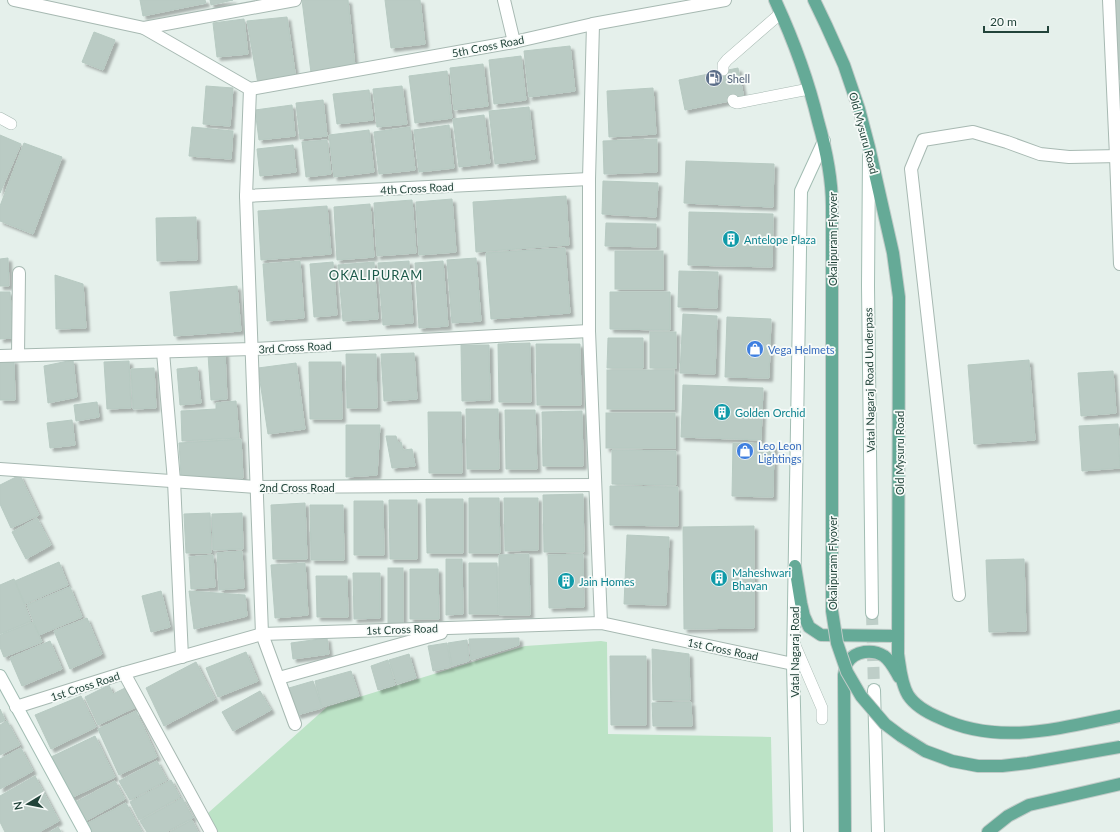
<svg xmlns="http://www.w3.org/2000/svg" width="1120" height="832" font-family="Lato,sans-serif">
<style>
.green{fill:#bce3c6}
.building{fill:#bacbc4;stroke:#b7cac2;filter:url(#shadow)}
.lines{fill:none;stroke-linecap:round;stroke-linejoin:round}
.secondary-tunnel{stroke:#becec8;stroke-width:12;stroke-dasharray:12 6;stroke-linecap:butt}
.lane-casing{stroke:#a7b9b2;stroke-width:12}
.street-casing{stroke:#a7b9b2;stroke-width:14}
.secondary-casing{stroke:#a2bdb3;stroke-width:14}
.primary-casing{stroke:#c1cbc8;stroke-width:14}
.lane{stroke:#fff;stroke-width:11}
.street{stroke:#fff;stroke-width:12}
.secondary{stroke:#fff;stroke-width:12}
.primary{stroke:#65aa97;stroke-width:12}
.primary-bridge-casing{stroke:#c1cbc8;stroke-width:14;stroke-linecap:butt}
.primary-bridge{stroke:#65aa97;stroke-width:12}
.labels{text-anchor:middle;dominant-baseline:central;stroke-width:3.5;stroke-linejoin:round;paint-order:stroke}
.street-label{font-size:11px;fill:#22443a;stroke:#f7fbf9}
.service-label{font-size:11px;fill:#4e5e75;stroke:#f7fbf9;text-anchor:start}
.culture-label{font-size:11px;fill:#0d838f;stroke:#f7fbf9;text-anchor:start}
.shop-label{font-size:11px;fill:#366cbe;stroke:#f7fbf9;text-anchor:start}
.quarter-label{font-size:13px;letter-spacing:1px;fill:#1b5949;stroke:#f7fbf9}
</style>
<defs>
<filter id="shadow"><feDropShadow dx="3.5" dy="3.5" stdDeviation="1" flood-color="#0004"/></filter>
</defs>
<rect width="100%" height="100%" fill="#e5f0eb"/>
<path class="green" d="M601,641l6,1 1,92 163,3 2,95h-555l-10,-19 119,-106 198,-61z"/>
<g class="building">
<path d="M140,0h65l1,3 -63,13z"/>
<path d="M210,0h23l-22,5z"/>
<path d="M302,0h46l7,67 -44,6z"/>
<path d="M385,0h35l5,44 -34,4z"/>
<path d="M1120,0v80l-6,-79z"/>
<path d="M287,17l9,62 -38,5 -11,-63z"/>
<path d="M244,19l4,35 -31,3 -4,-34z"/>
<path d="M94,32l21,8 -12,30 -21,-8z"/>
<path d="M570,46l5,45 -46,6 -5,-46z"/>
<path d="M521,56l5,44 -32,4 -5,-44z"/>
<path d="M483,64l5,42 -34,4 -4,-42z"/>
<path d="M738,68l6,30 -59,12 -6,-30z"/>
<path d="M447,71l5,47 -37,5 -6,-47z"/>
<path d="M206,86l27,2 -3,38 -27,-2z"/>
<path d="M402,86l5,38 -30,3 -4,-38z"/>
<path d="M653,88l3,46 -47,3 -2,-46z"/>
<path d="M369,90l4,30 -36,4 -4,-30z"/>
<path d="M323,100l4,36 -27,3 -4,-36z"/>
<path d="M292,105l3,31 -36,4 -4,-30z"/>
<path d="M529,107l6,52 -40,5 -6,-53z"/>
<path d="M484,115l6,48 -31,4 -6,-48z"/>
<path d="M449,125l5,43 -35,4 -5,-42z"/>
<path d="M192,127l41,4 -2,28 -42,-3z"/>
<path d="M410,127l5,43 -36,4 -5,-42z"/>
<path d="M369,130l5,42 -40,5 -5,-42z"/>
<path d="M0,135l21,9 -21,49z"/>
<path d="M657,139v33l-53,2 -1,-33z"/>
<path d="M327,140l4,34 -25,3 -4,-35z"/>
<path d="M24,143l38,14 -29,77 -33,-13v-15z"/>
<path d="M293,145l3,27 -36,4 -3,-27z"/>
<path d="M686,161l88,3 -1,43 -89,-4z"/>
<path d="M603,181l55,2 -2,34 -54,-3z"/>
<path d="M566,196l3,49 -93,7 -3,-50z"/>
<path d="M452,199l4,53 -37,3 -3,-53z"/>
<path d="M412,200l4,53 -39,3 -3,-53z"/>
<path d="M370,204l4,53 -37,3 -3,-53z"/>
<path d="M327,206l4,48 -70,6 -3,-49z"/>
<path d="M689,212l84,2 -1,53 -84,-2z"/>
<path d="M196,217l1,43 -40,1 -1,-43z"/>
<path d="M606,223l50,1v23l-51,-1z"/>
<path d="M565,248l5,65 -79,6 -5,-66z"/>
<rect x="615" y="251" width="48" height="38"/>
<path d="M8,258l1,28h-9v-27z"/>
<path d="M476,258l5,63 -29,2 -5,-63z"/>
<path d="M300,261l4,57 -37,3 -4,-57z"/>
<path d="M409,261l4,62 -30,2 -5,-62z"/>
<path d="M443,261l5,65 -29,2 -4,-65z"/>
<path d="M333,262l4,53 -23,2 -4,-53z"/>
<path d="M374,262l4,57 -35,2 -5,-56z"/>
<path d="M679,271l39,1 -1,36 -39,-1z"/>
<path d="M55,275l28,9 3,44 -30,1z"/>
<path d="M237,286l4,45 -67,5 -4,-44z"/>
<path d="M0,292h10l3,46 -13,1z"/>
<path d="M610,292h60v38l-60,-1z"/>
<path d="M683,314l34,2 -2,58 -35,-1z"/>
<path d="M727,317l44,2 -2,59 -44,-1z"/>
<rect x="650" y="332" width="26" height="36"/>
<path d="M608,338h35v30h-36z"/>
<path d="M530,343l1,59h-32l-1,-58z"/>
<path d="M536,344h44l1,61h-44z"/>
<path d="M461,345h28l1,55 -28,1z"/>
<path d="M225,352l2,47 -16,1 -3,-46z"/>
<path d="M414,353l3,46 -33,2 -3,-47z"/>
<path d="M346,354h30l1,54h-30z"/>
<path d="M14,360l1,40h-15v-39z"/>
<path d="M73,360l4,37 -29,6 -4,-37z"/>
<path d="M1029,360l6,80 -61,4 -6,-79z"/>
<path d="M129,361l2,47 -24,1 -3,-47z"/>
<path d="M309,362h32l1,57h-32z"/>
<path d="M296,363l9,66 -37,5 -10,-66z"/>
<path d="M197,367l4,36 -21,2 -3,-36z"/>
<path d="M154,368l2,40 -23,1 -2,-40z"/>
<rect x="607" y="370" width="67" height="39"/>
<path d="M1113,371l3,42 -35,3 -3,-43z"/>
<path d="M683,385l80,3 -2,52 -80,-3z"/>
<path d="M236,401l3,37 -57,3 -1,-30 35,-2v-6z"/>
<path d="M97,402l2,15 -23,4 -2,-16z"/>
<path d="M466,409h32l1,60h-32z"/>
<path d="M505,410h30l2,59h-31z"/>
<path d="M582,411l1,55h-40l-1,-54z"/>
<path d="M428,412h33l1,61h-33z"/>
<rect x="606" y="413" width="69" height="35"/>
<path d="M72,420l3,25 -25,3 -3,-25z"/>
<path d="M1118,424l2,44 -38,3 -3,-45z"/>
<path d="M346,425h34l-3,50 -31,2z"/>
<path d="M386,436h10l2,7 3,-1 2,8 9,-1 3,17 -23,2z"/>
<path d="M241,439l2,39 -62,-2 -2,-33z"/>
<path d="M733,443l41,1 -1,53 -41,-1z"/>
<path d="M612,450l64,1v34l-64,-1z"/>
<path d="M20,475l19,40 -28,13 -11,-24v-19z"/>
<path d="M610,486l68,1v39l-68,-1z"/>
<path d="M583,494l1,58h-40l-1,-57z"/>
<path d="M469,498h30l1,55h-31z"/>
<path d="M504,498h34v52l-33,1z"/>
<path d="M426,499h37v54h-36z"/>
<path d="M389,500h28v59h-27z"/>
<path d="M354,501h29l1,54h-30z"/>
<path d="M305,503l2,56h-34l-2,-54z"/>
<path d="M310,505h33l1,55h-33z"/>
<path d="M210,513l1,40h-25l-2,-39z"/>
<path d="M242,513l1,36 -30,1 -1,-36z"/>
<path d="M37,518l14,27 -25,14 -14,-27z"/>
<path d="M754,526v102l-70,1 -1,-102z"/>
<path d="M627,535l42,2 -3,68 -42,-1z"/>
<path d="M242,551l2,37 -25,2 -2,-37z"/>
<path d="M529,554l1,61h-31v-60z"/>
<path d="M583,554l1,53 -35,1 -1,-53z"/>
<path d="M213,555l2,32 -24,2 -2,-32z"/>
<path d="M446,559h16l1,55 -17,1z"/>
<path d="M1024,559l2,72 -37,1 -3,-72z"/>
<path d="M59,562l9,23 -43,19 -10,-23z"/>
<path d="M305,563l3,52 -33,3 -4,-53z"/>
<path d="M469,563h28l1,51h-29z"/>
<rect x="388" y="568" width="15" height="55"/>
<path d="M410,569h28l1,50h-29z"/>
<path d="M353,573h27v45l-26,1z"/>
<path d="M316,576h31l1,41h-31z"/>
<path d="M14,579l17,42 -31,13v-49z"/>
<path d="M70,587l12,30 -43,18 -12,-30z"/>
<path d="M161,591l9,36 -19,5 -9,-36z"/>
<path d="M189,591l56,4 2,21 -53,13z"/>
<path d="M87,618l15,36 -32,15 -16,-38z"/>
<path d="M33,622l9,20 -38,15 -4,-10v-12z"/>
<path d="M327,638l2,16 -36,5 -2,-16z"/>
<path d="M519,638v7l-48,15 -2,-21z"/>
<path d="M467,640l2,21 -17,5 -4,-23z"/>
<path d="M50,641l12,28 -40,17 -12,-28z"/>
<path d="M447,643l4,24 -18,4 -5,-25z"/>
<path d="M652,649l37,5 1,46h-37z"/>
<path d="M246,652l12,29 -40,16 -12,-29z"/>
<path d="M409,654l7,24 -19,6 -8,-24z"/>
<path d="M610,656h36v69h-35z"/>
<path d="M388,660l7,25 -17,5 -7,-24z"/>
<path d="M196,662l19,37 -51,27 -18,-38z"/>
<path d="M351,671l8,25 -37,11 -7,-26z"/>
<path d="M313,681l9,27 -25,7 -8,-27z"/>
<path d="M109,685l4,9 16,-8 9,20 -40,19 -13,-28z"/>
<path d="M260,691l11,19 -38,21 -11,-19z"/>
<path d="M81,696l15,31 -45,22 -16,-34z"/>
<path d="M691,702l1,24h-39l-1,-23z"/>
<path d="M0,709l5,11 -5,3z"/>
<path d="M136,711l21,46 -38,18 -21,-46z"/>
<path d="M7,721l13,24 -20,10v-30z"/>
<path d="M95,736l20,41 -44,21 -20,-41z"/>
<path d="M21,748l12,23 -33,18v-30z"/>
<path d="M157,761l10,19 -37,20 -11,-19z"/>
<path d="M35,776l24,45 -20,11h-34l-5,-10v-26z"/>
<path d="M171,780l9,17 -41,23 -9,-18z"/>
<path d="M115,781l10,18 -41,23 -10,-19z"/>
<path d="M182,798l11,20 -27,14h-19l-7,-11z"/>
<path d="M126,803l16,29h-51l-5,-8z"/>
<path d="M192,820l6,12h-28z"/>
<path d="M58,827l3,5h-11z"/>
</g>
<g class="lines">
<path class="secondary-tunnel" d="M872,613l2,77"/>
<g class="lane-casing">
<g id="lane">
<path d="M723,70v-5l4,-5 54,-47"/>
<path d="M733,100l1,2 3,1 72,-14"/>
<path d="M0,118l11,6"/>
<path d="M794,643l28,65v11"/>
</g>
</g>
<g class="street-casing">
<g id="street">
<path d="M14,0l130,28 106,61"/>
<path d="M504,0l10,42"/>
<path d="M1109,0l7,156 4,108"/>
<path d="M593,24l-4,155v152l12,292"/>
<path d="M144,28l151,-28"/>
<path d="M250,89l-4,107 16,438 33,90"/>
<path d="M250,89l264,-47 79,-18 132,-24"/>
<path d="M246,196l343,-17"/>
<path d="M163,352l11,129 8,176"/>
<path d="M18,355l1,-82"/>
<path d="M0,356l252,-7 337,-18"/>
<path d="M0,469l257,18 338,-2"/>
<path d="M959,595l-48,-426 12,-29 50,-8 34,10 33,12 29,3 51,-1"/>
<path d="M124,673l87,159"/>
<path d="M279,678l162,-45"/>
<path d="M16,707l108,-34 138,-39 339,-11 192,41"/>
</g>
</g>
<g class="secondary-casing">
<g id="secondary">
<path d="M869,156l-1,130 4,327"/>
<path d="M0,676l85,156"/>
<path d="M874,690l4,142"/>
<path d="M797,832l-4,-168 8,-473 23,-50"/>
</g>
</g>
<g class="primary-casing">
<g id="primary">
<path d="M775,0c18,39 33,79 43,121 8,28 14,56 14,85"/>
<path d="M814,0l12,25 18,40 15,44 10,38 24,106 6,44 -1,357c2,13 3,29 10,41 7,11 20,18 32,23 59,28 120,10 180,-2"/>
<path d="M795,566l6,37 3,13 5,11 12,8 77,1"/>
<path d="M845,832l-1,-157c1,-3 1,-9 3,-12 8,-13 26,-14 37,-7 7,5 11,14 15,21"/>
<path d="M988,832l20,-16 21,-11 91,-21"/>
</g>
</g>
<use href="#lane" class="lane"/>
<use href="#street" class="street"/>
<use href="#secondary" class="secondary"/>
<use href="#primary" class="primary"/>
<g class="primary-bridge-casing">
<path id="primary-bridge" d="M832,206v405l5,32 10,29 14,24 24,28 16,12 24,15 27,10 26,5h24l26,-3 92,-16"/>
</g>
<use href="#primary-bridge" class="primary-bridge"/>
</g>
<defs>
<g id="fuel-disc" transform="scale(0.9)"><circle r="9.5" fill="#5c6f8a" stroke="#f7fbf9"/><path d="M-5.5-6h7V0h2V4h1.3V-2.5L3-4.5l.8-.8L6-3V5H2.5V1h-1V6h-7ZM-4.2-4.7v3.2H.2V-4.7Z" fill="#fff"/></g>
<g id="building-disc" transform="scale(0.9)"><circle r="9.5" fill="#0f9aa8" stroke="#f7fbf9"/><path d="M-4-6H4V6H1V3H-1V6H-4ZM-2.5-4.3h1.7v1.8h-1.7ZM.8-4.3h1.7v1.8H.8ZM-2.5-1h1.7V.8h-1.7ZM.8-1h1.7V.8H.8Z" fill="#fff"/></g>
<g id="shop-disc" transform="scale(0.9)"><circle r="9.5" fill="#3f7fe0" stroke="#f7fbf9"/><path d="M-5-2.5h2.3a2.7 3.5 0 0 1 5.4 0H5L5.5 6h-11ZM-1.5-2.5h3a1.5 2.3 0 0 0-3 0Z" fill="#fff"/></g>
</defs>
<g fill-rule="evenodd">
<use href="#fuel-disc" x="714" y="78"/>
<use href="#building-disc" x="731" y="239"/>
<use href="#shop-disc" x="755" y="349"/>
<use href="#building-disc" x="722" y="412"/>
<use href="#shop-disc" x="745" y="451"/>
<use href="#building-disc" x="719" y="578"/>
<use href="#building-disc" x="566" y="581"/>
</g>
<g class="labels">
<g class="street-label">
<text transform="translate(488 46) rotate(-11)">5th Cross Road</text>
<text transform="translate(864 133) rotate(75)">Old Mysuru Road</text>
<text transform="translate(417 188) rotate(-3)">4th Cross Road</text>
<text transform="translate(832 239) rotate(-90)">Okalipuram Flyover</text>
<text transform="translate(295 347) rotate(-3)">3rd Cross Road</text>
<text transform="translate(869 380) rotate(-91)">Vatal Nagaraj Road Underpass</text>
<text transform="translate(899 453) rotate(-90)">Old Mysuru Road</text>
<text x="297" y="487">2nd Cross Road</text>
<text transform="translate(832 563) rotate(-90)">Okalipuram Flyover</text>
<text transform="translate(402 629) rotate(-2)">1st Cross Road</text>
<text transform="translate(723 649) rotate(12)">1st Cross Road</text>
<text transform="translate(794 652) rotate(-90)">Vatal Nagaraj Road</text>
<text transform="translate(85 686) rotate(-18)">1st Cross Road</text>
</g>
<g class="service-label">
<text x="727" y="78">Shell</text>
</g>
<g class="culture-label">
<text x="744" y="239">Antelope Plaza</text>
<text x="735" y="412">Golden Orchid</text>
<text x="732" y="572">Maheshwari<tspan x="732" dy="13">Bhavan</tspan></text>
<text x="579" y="581">Jain Homes</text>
</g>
<g class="shop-label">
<text x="768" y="349">Vega Helmets</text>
<text x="758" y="445">Leo Leon<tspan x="758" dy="13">Lightings</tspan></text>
</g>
<g class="quarter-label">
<text x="376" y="275">OKALIPURAM</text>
</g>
</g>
<g transform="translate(28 804) rotate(260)" stroke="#f7fbf9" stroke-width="3" paint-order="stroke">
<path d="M0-3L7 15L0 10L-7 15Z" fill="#22443a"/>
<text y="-6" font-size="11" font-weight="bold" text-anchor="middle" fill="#22443a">N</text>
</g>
<path d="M984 26v6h64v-6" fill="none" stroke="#22443a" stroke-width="2"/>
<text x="990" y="26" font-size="12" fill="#22443a" stroke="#f7fbf9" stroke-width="3" paint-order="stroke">20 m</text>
</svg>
